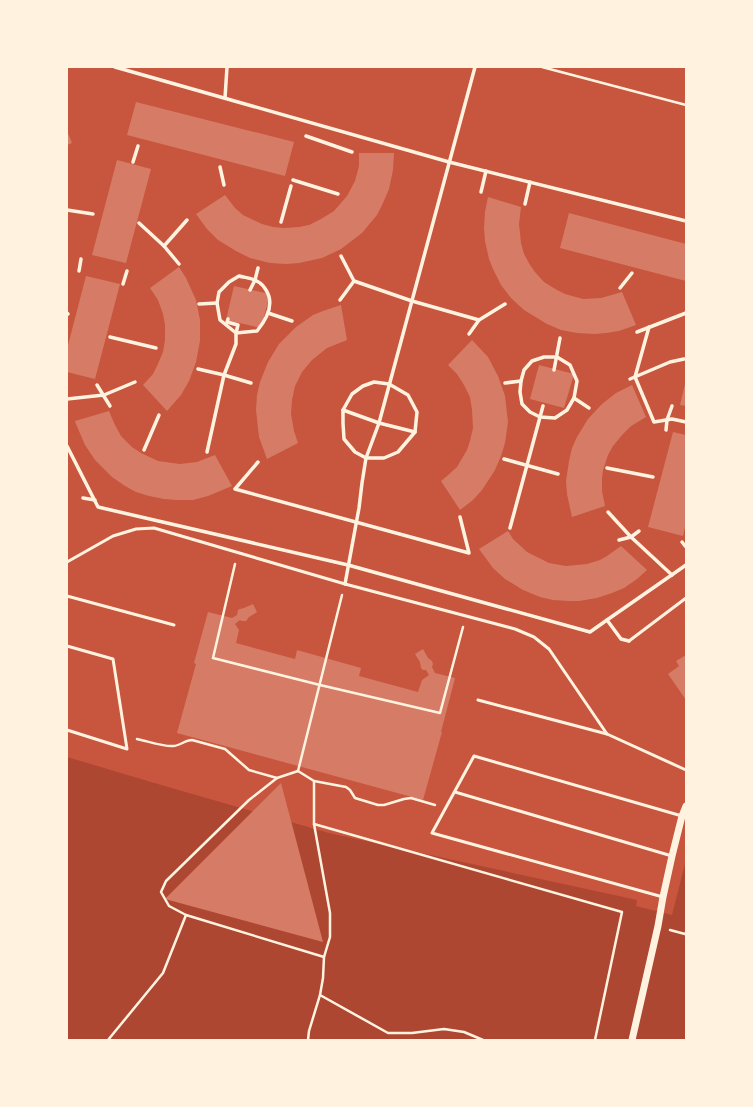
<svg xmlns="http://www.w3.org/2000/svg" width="753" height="1107" font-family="Roboto,sans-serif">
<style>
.green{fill:#ae4732}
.building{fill:#d67c66}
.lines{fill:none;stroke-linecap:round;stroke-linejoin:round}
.path{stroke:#fff3e0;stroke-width:2.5}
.service{stroke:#fff3e0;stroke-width:3}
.pedestrian{stroke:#fff3e0;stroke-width:3.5}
.tertiary{stroke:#fff3e0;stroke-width:7}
</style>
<rect width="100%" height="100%" fill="#c8553d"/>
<path class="green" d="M67,757l101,30 161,46 308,67 -1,6 36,9 14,-55v180h-619z"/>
<g class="building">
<path d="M136,102l158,40 -9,34 -158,-41z"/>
<path d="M67,131l5,12 -5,2z"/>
<path d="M359,153h35l-1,17 -4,19 -6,14 -6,12 -15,18 -21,16 -19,9 -23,5 -13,1 -16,-1 -20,-5 -14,-7 -18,-11 -11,-11 -11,-15 29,-19 10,13 8,7 19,9 11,3 11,1 15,-1 10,-2 12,-6 13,-8 13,-15 8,-15 4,-15z"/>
<path d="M117,160l34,9 -25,94 -34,-8z"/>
<path d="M488,197l33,10 -2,17 2,19 3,11 6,11 5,7 9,10 13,8 8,4 18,5 18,-1 21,-6 14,33 -17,6 -13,2 -11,1 -18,-1 -16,-3 -14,-6 -23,-14 -13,-12 -10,-13 -8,-16 -4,-10 -4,-18 -1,-13 1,-16z"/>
<path d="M569,213l117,31v37l-126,-33z"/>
<path d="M179,267l7,11 10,22 4,20v21l-4,21 -7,19 -8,14 -14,16 -24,-26 10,-11 4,-8 6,-14 2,-12v-15l-2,-11 -5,-14 -8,-12z"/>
<path d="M86,276l34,8 -25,95 -28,-7v-23z"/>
<path d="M234,286l36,8 -9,34 -35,-8z"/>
<path d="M341,305l6,35 -20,8 -15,12 -10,12 -7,14 -3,14 -1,14 3,17 4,12 -31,16 -8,-22 -3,-27 1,-15 3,-13 8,-20 11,-18 17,-17 17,-12 10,-4z"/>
<path d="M472,340l16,17 10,19 7,20 3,26 -3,21 -4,13 -6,14 -13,20 -9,10 -13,10 -19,-29 6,-5 10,-9 10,-17 3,-9 3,-13 -1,-18 -2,-13 -6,-12 -7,-11 -9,-9z"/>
<path d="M539,365l35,9 -10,34 -34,-9z"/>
<path d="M685,384h1v22l-6,-1z"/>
<path d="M632,385l14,32 -15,9 -8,8 -10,12 -5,9 -5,15 -1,8v13l3,15 -33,11 -5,-23 -1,-13 3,-20 3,-13 5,-11 11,-18 14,-15 14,-11z"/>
<path d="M109,411l6,14 6,11 11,11 9,6 17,8 22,3 17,-2 18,-7 17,31 -24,10 -15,4h-16l-13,-1 -15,-3 -13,-4 -11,-6 -13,-9 -17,-17 -10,-15 -9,-21 -1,-3z"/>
<path d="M673,432l13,3v88l-3,13 -35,-9z"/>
<path d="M508,531l5,8 14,13 22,11 17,3 21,-2 13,-4 7,-4 14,-10 26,24 -10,9 -13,9 -12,5 -15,5 -18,3h-10l-16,-1 -13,-3 -17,-7 -18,-11 -12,-11 -14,-19z"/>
<path d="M253,604l4,8 -8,5 -3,4h-4l-2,-1 -5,4 4,6 -3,13 59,16 2,-9 64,18 -2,8 59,16 4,-12 7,-5 -3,-5h-3l-2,-2 -1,-6 -5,-8 8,-5 5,9 4,3 1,3 -1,3 3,6 20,5 -14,54h1l-19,68 -246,-67 19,-69 -2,-1 14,-51 24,6 5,-3 1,-5 2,-1 4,-1z"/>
<path d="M686,655v45l-18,-26 11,-8 -3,-5z"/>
<path d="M281,783l42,159 -158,-43z"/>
</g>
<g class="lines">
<g class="path">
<path d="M542,67l144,38"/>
<path d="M235,564l-22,94 107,27 120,28 23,-86"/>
<path d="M137,739c10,2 27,8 36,7 7,0 12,-6 19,-6l33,9 24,21 28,8"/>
<path d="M314,781l32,6 4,3 5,8 23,7h6l20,-6 7,-1 24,7"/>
<path d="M314,824l308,88 -27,128"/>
<path d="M186,915l138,42"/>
<path d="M670,930l15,4 1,-1"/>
<path d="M320,995l68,38h24l32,-4 20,3 19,8"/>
<path d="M108,1040l55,-67 23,-58 -17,-9 -8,-14 5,-11 83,-81 28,-22 21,-7"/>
<path d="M308,1040l1,-9 11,-36 3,-17 1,-21 6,-20v-24l-16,-89v-43l-16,-10 44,-176"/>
</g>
<g class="service">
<path d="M67,562l46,-26 23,-7 18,-1 191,56 170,45 19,8 15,12 58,85"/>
<path d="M67,596l107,29"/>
<path d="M629,641l57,-43"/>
<path d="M67,646l46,13 14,90 -60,-19"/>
<path d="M478,700l129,34 79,36"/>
<path d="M455,792l217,64"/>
<path d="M663,897l-231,-64 42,-77 208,60"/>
</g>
<g class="pedestrian">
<path d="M115,67l334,95 237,59"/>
<path d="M225,98l2,-31"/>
<path d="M306,136l46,16"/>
<path d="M133,162l5,-16"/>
<path d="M220,167l4,18"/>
<path d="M293,180l45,14"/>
<path d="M481,192l5,-21"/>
<path d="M525,204l5,-22"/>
<path d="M67,210l26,4"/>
<path d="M281,222l10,-36"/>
<path d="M139,223l25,23"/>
<path d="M341,256l13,25 58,20 67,19 26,-16"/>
<path d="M179,264l-15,-18 23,-26"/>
<path d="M79,271l2,-12"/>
<path d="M239,276c7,2 15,2 21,7 3,2 4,4 6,7 9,14 0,30 -9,41l-21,2 -16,-13 -3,-17 2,-11 10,-10z"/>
<path d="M123,284l4,-13"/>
<path d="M620,288l12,-15"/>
<path d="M250,290l5,-10 3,-12"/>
<path d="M340,300l14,-19"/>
<path d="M199,304l18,-1"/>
<path d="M67,313l1,1"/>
<path d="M268,313l24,8"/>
<path d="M649,327l-14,50 19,45 18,-3 14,3"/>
<path d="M637,332l49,-19"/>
<path d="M469,334l10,-14"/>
<path d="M110,337l46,11"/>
<path d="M544,357h13l13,8 7,16 -3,17 -7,12 -12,8 -15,-1 -10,-5 -8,-8 -2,-12 1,-11 3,-11 8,-9z"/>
<path d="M198,369l26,6 27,8"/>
<path d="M554,370l6,-32"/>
<path d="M630,379l40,-17 14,-3"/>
<path d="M374,382l15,2 19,11 9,17 -2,20 -17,20 -14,6h-18l-11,-6 -11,-13 -1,-16v-13l9,-16 11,-8z"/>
<path d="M505,383l16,-2"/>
<path d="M97,385l13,21"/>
<path d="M574,398l15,10"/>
<path d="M67,399l37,-4 31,-13"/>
<path d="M343,410l36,13 36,9"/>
<path d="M666,430l1,-10 5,-14"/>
<path d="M67,446l31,61 250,58 242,67 17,-12 79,-55"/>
<path d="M144,450l15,-35"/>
<path d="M207,452l17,-77 12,-31v-11l2,-8 -11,-3 1,-3"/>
<path d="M504,459l54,15"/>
<path d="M258,462l-23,27 234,64 -9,-36"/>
<path d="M607,468l46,9"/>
<path d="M83,498l12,2"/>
<path d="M608,512l23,25 41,38"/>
<path d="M510,528l33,-122"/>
<path d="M619,540l12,-3 8,-6"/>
<path d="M682,542l4,5"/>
<path d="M345,584l14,-76 3,-25 4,-25 13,-35 96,-356"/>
<path d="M607,620l14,19 8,2"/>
</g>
<path class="tertiary" d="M632,1040l26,-114 5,-29 9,-41 10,-40 4,-10"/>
</g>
<rect width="753" height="1107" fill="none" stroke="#fff3e0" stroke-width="136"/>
</svg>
